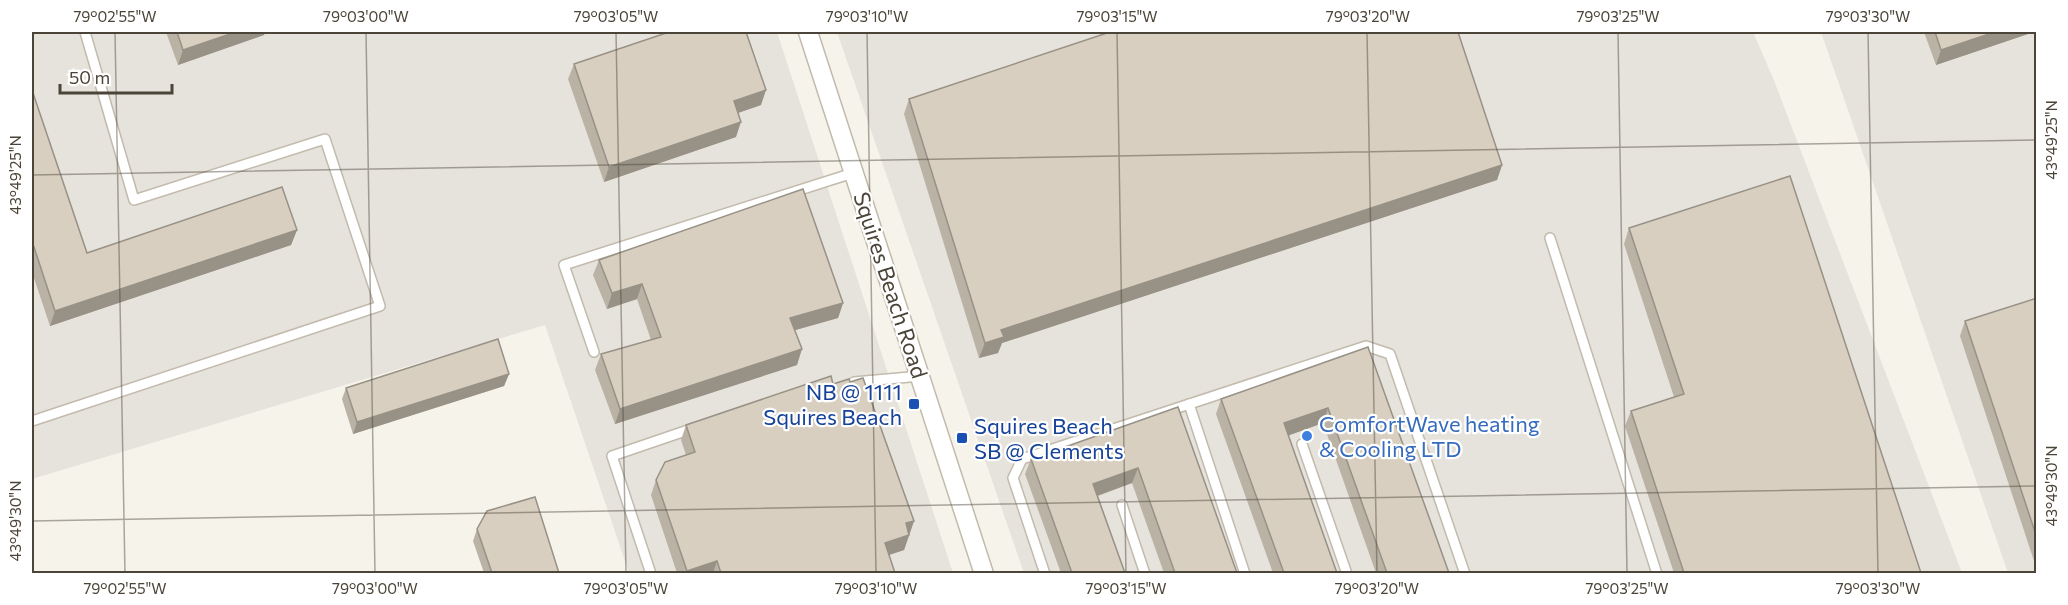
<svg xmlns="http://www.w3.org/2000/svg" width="2068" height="605" font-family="Commissioner,sans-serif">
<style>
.industrial{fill:#e6e2dc}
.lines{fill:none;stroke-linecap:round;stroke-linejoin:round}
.service-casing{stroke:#c2bbad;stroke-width:12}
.minor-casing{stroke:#c2bbad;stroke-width:21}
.service{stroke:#fff;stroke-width:9}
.minor{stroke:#fff;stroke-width:18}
.wall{fill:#bab2a5}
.shaded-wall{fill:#979186}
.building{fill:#d8cfc0;stroke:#979186;stroke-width:1.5}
.ticks{fill:none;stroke:#4b4438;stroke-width:1.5;stroke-opacity:0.45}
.transit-dot{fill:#1a4fb4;stroke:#fff;stroke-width:2}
.shop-dot{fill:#3f7fe0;stroke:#fff;stroke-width:2}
.labels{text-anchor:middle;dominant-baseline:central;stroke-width:4.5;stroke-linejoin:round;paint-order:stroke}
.street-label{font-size:22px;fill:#4b4438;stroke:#fff}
.transit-label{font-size:22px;fill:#164399;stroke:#fff;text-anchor:end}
.shop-label{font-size:22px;fill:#366cbe;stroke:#fff;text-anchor:start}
.neatline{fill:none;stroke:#4b4438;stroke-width:2}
.ticks-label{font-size:15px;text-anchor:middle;fill:#4b4438}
</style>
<rect width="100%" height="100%" fill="#f6f3eb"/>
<g class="industrial">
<path d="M32,32h745l176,541h-324l-84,-248 -513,154z"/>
<path d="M837,32h916l20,46 189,495h-938z"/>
<path d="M1821,32h215v541h-28z"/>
</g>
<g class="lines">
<g class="service-casing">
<g id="service">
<path d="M1550,238l107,336"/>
<path d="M594,352l-30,-87 289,-92"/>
<path d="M854,382l67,-6"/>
<path d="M1189,404l56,170"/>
<path d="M32,421l348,-115 -55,-167 -191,61 -49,-168"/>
<path d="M1302,444l45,130"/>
<path d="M1122,505l23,69"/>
<path d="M651,574l-39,-118 82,-28"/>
<path d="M1045,574l-32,-96 9,-19 344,-113 24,8 75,220"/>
</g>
</g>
<g class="minor-casing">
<path id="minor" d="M808,32l176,542"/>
</g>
<use href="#service" class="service"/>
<use href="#minor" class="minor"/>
</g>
<g class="wall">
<path d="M166,32h99l-1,3 -86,30z"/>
<path d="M1924,32h105l-1,2 -92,31z"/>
<path d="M574,64l187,41 -23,8 -2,24 -132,45 -36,-103z"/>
<path d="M32,90l55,163 210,-23 -6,15 -241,81 -18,-54z"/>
<path d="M909,99l593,66 -5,15 -495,163 -4,10 -19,5 -75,-244z"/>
<path d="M1629,228l292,345h-247l-49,-147 6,-15 43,-14 -50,-153z"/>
<path d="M599,260l244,43 -5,15 -43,12 2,35 -182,59 -20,-54 6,-16 50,-14 -14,-41 -30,10 -14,-34z"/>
<path d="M2037,298v272l-77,-234 5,-15z"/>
<path d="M1368,347l81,226h-73l-53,-150 -35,12 49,138h-64l-57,-159 5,-15z"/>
<path d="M509,374l-5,12 -151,48 -11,-35 4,-11z"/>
<path d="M833,384l81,137 -10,29 -15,5 6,18h-218l-26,-78 5,-15 30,-25 -5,-15 5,-15z"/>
<path d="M1178,407l59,166h-73l-32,-90 -34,13 27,77h-64l-36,-99 6,-15z"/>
<path d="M477,529l82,44h-75l-11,-32z"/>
</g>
<g class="shaded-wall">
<path d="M236,32h29l-1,3 -86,30 5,-15z"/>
<path d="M1995,32h34l-1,2 -92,31 5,-15z"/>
<path d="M766,90l-5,15 -32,11 5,-15z"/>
<path d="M741,122l-5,15 -132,45 5,-15z"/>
<path d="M1502,165l-5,15 -495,163 -4,10 -19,5 6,-15 16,-13z"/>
<path d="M297,230l-6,15 -241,81 5,-15z"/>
<path d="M642,284l-5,15 -30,10 5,-16z"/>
<path d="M843,303l-5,15 -53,15 5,-15z"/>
<path d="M802,349l-5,16 -182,59 5,-15z"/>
<path d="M509,374l-5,12 -151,48 4,-12z"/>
<path d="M1328,408l-5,15 -44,16 5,-16z"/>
<path d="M1138,468l-6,15 -44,16 5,-15z"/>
<path d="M914,521l-10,29 -24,8 5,-15 21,-20z"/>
<path d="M717,561l-4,12h-27l1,-2z"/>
</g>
<g class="building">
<path d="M177,32h59l-53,18z"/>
<path d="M669,32h77l20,58 -32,11 7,21 -132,45 -35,-103z"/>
<path d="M1110,32h348l44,133 -501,165 3,7 -19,6 -76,-244z"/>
<path d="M1935,32h60l-54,18z"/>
<path d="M32,90l55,163 195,-66 15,43 -242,81 -23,-70z"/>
<path d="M1790,176l131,397h-237l-53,-162 53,-17 -55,-166z"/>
<path d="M803,189l40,114 -53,15 12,31 -182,60 -19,-55 60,-17 -19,-53 -30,9 -13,-33z"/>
<path d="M2037,298v240l-72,-217z"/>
<path d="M498,339l11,35 -152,48 -11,-34z"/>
<path d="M1368,347l81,226h-62l-59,-165 -44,15 53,150h-53l-63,-174z"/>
<path d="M831,376l2,8 16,-5 1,3 13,-4 51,143 -8,2 3,12 -24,8 10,30h-174l-4,-12 -30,10 -31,-91 9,-18 30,-10 -9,-27z"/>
<path d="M1178,407l59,166h-62l-37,-105 -45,16 32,89h-53l-41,-114z"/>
<path d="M535,497l24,76h-67l-15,-44 10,-18z"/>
</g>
<path class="ticks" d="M115,32l10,542M366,32l9,542M616,32l10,542M867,32l9,542M1117,32l9,542M1367,32l10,542M1618,32l9,542M1868,32l10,542M32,175l2004,-35M32,521l2004,-35"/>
<g class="transit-dot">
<rect x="908" y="398" width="12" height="12" rx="3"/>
<rect x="956" y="432" width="12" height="12" rx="3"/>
</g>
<circle class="shop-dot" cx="1307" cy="436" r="6"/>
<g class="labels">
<g class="street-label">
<text transform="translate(891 285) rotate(72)">Squires Beach Road</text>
</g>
<g class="transit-label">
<text x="902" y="391">NB @ 1111<tspan x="902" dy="25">Squires Beach</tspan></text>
<text x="974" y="425" text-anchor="start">Squires Beach<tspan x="974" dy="25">SB @ Clements</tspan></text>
</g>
<g class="shop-label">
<text x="1319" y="423">ComfortWave heating<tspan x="1319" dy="25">&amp; Cooling LTD</tspan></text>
</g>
</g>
<rect width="2068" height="605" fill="none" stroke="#ffffff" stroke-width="66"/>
<path d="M60 84v9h112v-9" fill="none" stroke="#4b4438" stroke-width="3"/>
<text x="69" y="84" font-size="18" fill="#4b4438" stroke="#ffffff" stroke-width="4.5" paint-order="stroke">50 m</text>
<rect x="33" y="33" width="2002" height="539" class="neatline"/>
<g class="ticks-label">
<text x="115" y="22">79°02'55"W</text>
<text x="366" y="22">79°03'00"W</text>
<text x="616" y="22">79°03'05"W</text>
<text x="867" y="22">79°03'10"W</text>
<text x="1117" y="22">79°03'15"W</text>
<text x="1368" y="22">79°03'20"W</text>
<text x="1618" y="22">79°03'25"W</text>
<text x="1868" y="22">79°03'30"W</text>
<text transform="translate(2052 140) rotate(-90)" y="5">43°49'25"N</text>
<text transform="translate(16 175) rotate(-90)" y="5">43°49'25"N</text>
<text transform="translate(2052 486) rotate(-90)" y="5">43°49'30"N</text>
<text transform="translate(16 521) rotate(-90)" y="5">43°49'30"N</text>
<text x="125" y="594">79°02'55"W</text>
<text x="375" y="594">79°03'00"W</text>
<text x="626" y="594">79°03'05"W</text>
<text x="876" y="594">79°03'10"W</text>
<text x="1126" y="594">79°03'15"W</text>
<text x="1377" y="594">79°03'20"W</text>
<text x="1627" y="594">79°03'25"W</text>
<text x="1878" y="594">79°03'30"W</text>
</g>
</svg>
